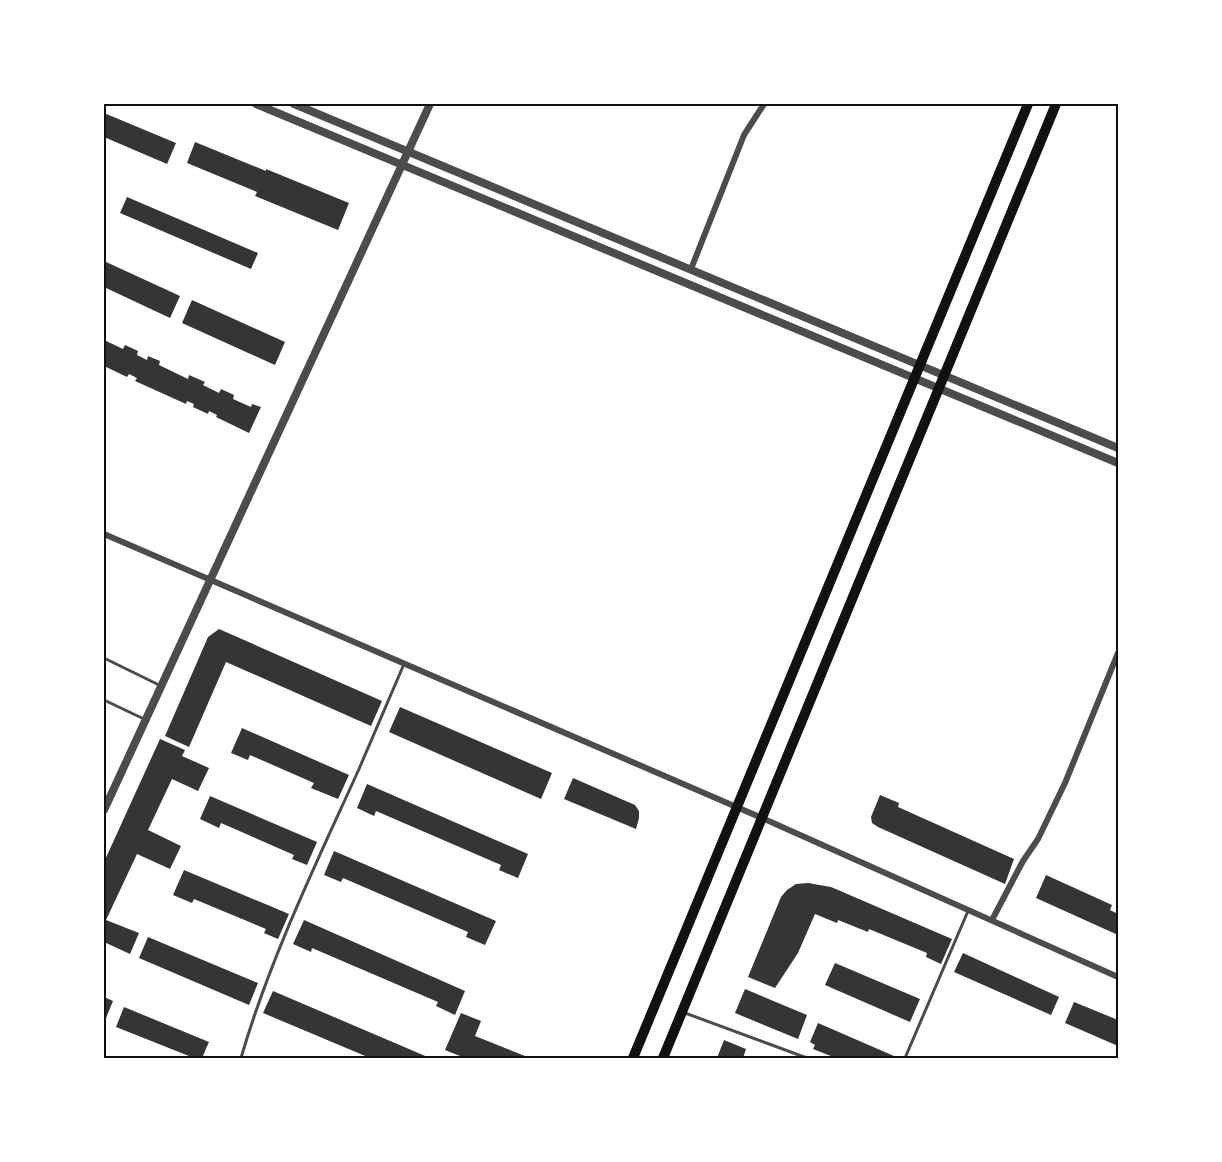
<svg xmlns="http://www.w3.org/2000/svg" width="1222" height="1162" font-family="Cabin,sans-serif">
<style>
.building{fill:#353535}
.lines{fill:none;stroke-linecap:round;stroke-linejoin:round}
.service{stroke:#4c4c4c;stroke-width:3}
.minor{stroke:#4c4c4c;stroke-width:6}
.tertiary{stroke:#4c4c4c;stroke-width:8}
.primary{stroke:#111;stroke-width:10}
.neatline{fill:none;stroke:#111;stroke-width:2}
</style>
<rect width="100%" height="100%" fill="#fff"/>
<g class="building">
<path d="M104,113l72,30 -9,21 -63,-27z"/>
<path d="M195,142l71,29v-2l83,34 -11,27 -83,-34 2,-4 -70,-29z"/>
<path d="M127,197l131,56 -7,16 -131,-56z"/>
<path d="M104,261l76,35 -10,22 -66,-31z"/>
<path d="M192,300l93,42 -10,23 -93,-42z"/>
<path d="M104,340l19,9 2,-4 13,6 -1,4 10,5 1,-4 12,5 -1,4 29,14 1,-4 16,7 -2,3 16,8 2,-4 13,6 -1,4 18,8 1,-3 9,3 -12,26 -33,-16 1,-2 -8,-4 -1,3 -15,-7 1,-3 -7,-3 -1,3 -51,-23 2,-3 -8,-4 -2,3 -23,-11z"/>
<path d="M219,629l163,72 -11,25 -145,-64 -37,85 -24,-11 43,-99z"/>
<path d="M400,707l152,66 -11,26 -152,-67z"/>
<path d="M242,728l107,47 -11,24 -27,-11 3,-5 -64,-28 -2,5 -17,-7z"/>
<path d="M160,739l25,11 -3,6 27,12 -11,23 -26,-12 -24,51 33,16 -11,23 -33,-15 -31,66 33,13 -9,21 -26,-12v-80z"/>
<path d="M573,778l62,27 4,6v7l-3,11 -72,-30z"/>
<path d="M367,784l161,70 -10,24 -19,-8 2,-5 -125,-54 -2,5 -17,-8z"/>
<path d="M880,795l19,8 -1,4 116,52 -9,25 -127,-57 -6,-4 -1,-6z"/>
<path d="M210,796l107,46 -10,23 -15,-6 2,-4 -73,-32 -2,5 -19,-9z"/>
<path d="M334,851l162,70 -11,24 -19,-8 2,-5 -125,-54 -2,4 -17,-7z"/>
<path d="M184,870l105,44 -11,25 -14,-6 2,-4 -72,-30 -2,4 -19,-8z"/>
<path d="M1046,875l66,30 -2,5 8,4v21l-82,-37z"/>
<path d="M808,883l23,4 121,52 -11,25 -15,-7 1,-4 -58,-24 -1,3 -30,-12 -1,3 -22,-9 -17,39 -23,35 -27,-11 33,-80 6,-7 9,-6z"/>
<path d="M304,920l161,71 -10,24 -19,-9 2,-4 -126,-54 -1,4 -18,-8z"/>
<path d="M148,937l110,46 -9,22 -110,-47z"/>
<path d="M963,953l96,44 -8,18 -97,-43z"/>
<path d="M835,963l85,36 -10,23 -85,-37z"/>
<path d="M745,989l62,26 -9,24 -63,-26z"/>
<path d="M273,991l157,67h-60l-107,-45z"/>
<path d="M104,997l9,4 -9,22z"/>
<path d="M1074,1002l44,18v26l-53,-23z"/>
<path d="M124,1007l85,35 -7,16h-8l-78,-31z"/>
<path d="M461,1013l20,8 -6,15 55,22h-65l-20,-8z"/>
<path d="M818,1023l76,33 -1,2h-47l-5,-2 -1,2h-4l-23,-9 2,-4 -5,-3z"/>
<path d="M724,1040l22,9 -3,9h-26z"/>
</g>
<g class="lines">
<g class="service">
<path d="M104,658l55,27"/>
<path d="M104,700l40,19"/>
<path d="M685,1013l122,45"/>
<path d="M241,1058c29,-100 75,-194 118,-289 15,-35 30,-70 45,-105"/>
<path d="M905,1058l63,-147"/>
</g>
<g class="minor">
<path d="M691,269l53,-134 20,-31"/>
<path d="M104,534l658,284 356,159"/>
<path d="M992,920l31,-59 15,-22 27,-56 53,-130"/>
</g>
<g class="tertiary">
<path d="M256,104l862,359"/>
<path d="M294,104l824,344"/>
<path d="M104,810l326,-706"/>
</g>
<g class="primary">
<path d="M633,1058l395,-954"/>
<path d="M663,1058l393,-954"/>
</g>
</g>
<rect width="1222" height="1162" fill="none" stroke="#ffffff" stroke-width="210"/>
<rect x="105" y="105" width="1012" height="952" class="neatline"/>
</svg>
